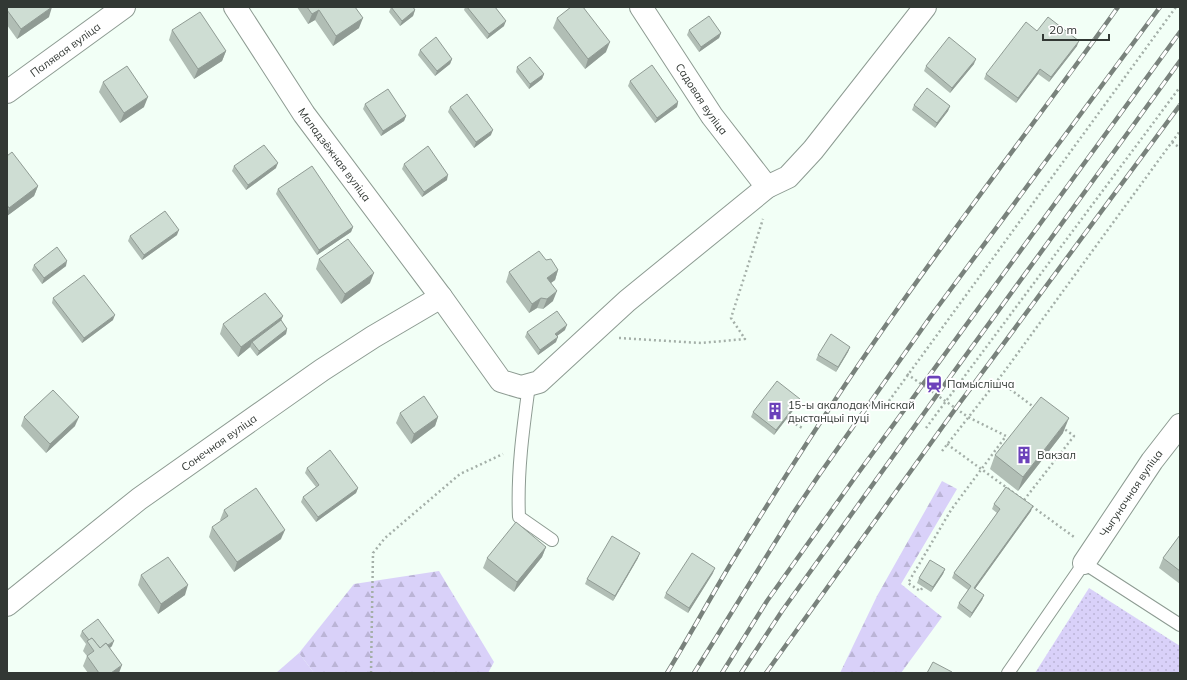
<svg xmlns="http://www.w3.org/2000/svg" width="1187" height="680" font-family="Mulish,sans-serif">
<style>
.green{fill:#d9d1f9}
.forest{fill:url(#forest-firs)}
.garden{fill:url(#garden-dots)}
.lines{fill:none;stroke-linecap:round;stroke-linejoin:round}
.service-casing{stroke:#8d9b92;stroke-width:14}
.minor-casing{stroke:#8d9b92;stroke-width:24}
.path{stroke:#a4afa8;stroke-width:2.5;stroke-dasharray:2 3;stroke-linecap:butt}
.service{stroke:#fff;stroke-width:12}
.minor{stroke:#fff;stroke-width:22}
.rail-casing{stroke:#79827c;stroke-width:4.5}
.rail{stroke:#fff;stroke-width:3;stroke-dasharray:9;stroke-linecap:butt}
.wall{fill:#b1beb5}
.shaded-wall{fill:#909b94}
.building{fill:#ceddd3;stroke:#909b94}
.labels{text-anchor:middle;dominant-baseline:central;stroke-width:4;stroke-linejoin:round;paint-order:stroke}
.street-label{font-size:11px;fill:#323834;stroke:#fff}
.poi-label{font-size:11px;fill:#323834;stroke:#fff;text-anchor:start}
</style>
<defs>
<pattern id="forest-firs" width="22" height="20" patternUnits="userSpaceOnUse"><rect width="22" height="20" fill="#d9d1f9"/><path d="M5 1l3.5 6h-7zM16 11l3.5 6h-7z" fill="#bbb4d6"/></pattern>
<pattern id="garden-dots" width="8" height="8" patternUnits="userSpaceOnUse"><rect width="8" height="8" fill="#d9d1f9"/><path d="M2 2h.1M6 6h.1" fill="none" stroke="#bbb4d6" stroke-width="1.8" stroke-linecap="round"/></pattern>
</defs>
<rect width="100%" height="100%" fill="#f2fff6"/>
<path class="green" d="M299,653l15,20h-38z"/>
<g class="forest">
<path d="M942,481l15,8 -56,95 41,33 -41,56h-61l37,-77z"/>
<path d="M439,571l55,91 -6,11h-174l-15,-20 55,-69z"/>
</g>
<path class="garden" d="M1089,588l91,58v27h-145z"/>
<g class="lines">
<g class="service-casing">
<g id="service">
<path d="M529,385c-6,44 -12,87 -10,132l33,23"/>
<path d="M1008,673l76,-110 96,62"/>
</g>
</g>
<g class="minor-casing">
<g id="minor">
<path id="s1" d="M235,7l69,107 137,183 60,84 20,6 18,-5 88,-81 140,-114 21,-10 25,-27 112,-143"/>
<path id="s2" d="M641,7l71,109 55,71"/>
<path id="s3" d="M7,92l117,-85"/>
<path id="s4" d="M1084,563l68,-102 28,-36"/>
<path id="s5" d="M7,605l132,-106 183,-129 51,-33 68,-40"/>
</g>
</g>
<g class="path">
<path d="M1172,142l8,6"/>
<path d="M619,338l82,5 44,-4 -14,-21 32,-99"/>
<path d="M907,374l61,43 38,19 -55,74 -43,73 12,8 3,-4"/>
<path d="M998,380l37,28"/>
<path d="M886,405l290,-398"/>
<path d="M787,419l17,10"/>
<path d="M926,428l254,-341"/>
<path d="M947,444l127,93"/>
<path d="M942,451l62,-79 176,-241"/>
<path d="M1024,500l50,-64 -11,-8"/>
<path d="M371,673l2,-120 12,-15 75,-64 43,-20"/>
</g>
<use href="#service" class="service"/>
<use href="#minor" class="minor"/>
<g class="rail-casing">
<g id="rail">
<path d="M667,673c22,-36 42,-73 63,-108 45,-73 90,-144 138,-214 80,-117 168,-229 250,-344"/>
<path d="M694,673l100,-161 25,-37 112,-159 229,-309"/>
<path d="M722,673l45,-72 89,-125 324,-444"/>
<path d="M741,673l41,-62 155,-216 243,-334"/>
<path d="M766,673l190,-265 224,-303"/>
</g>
</g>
<use href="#rail" class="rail"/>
</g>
<g class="wall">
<path d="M7,7l42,10 -32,22 -10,-14z"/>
<path d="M297,7h58l4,21 -26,18 -18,-26 -7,4z"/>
<path d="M391,7l24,3 -2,6 -13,10 -11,-14z"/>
<path d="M465,7h30l9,19 -17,13 -23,-29z"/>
<path d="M557,18l49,34 -21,17 -32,-41z"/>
<path d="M172,30l54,21 -4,10 -28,18 -25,-39z"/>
<path d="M689,30l32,3 -2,5 -20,14 -12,-17z"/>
<path d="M1037,31l40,15 -28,36 -11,-8 -22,29 -32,-24 2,-5z"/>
<path d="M420,50l32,9 -2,5 -15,12 -17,-21z"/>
<path d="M974,64l-24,29 -26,-22 2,-5z"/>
<path d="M517,67l27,7 -2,5 -13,10 -13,-17z"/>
<path d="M630,81l48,21 -1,5 -22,16 -27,-37z"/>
<path d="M103,82l41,25 -24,16 -21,-31z"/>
<path d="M365,104l41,12 -2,5 -23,15 -18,-27z"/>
<path d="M914,105l36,1 -2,5 -13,17 -23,-18z"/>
<path d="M450,107l41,28 -17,13 -26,-36z"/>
<path d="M7,156l31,30 -4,10 -27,20z"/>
<path d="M404,164l43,16 -25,17 -20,-28z"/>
<path d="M234,166l42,2 -30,22 -14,-19z"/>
<path d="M278,189l75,38 -2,5 -34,23 -41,-61z"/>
<path d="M177,235l-35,25 -14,-19 2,-5z"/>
<path d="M319,259l51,24 -29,21 -25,-35z"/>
<path d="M546,260l12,10 -3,10 -4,3 2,18 -10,8 -6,-1 -8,5 -23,-31 3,-10z"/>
<path d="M34,265l32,1 -24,18 -10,-14z"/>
<path d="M53,298l60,22 -31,23 -30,-40z"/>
<path d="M283,316l-2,4 6,9 -1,5 -29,22 -7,-9 -12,10 -18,-23 3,-10z"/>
<path d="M565,330l-8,6 -1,6 -18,13 -13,-18 2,-5z"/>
<path d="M850,347l-2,5 -12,20 -20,-12 2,-5z"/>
<path d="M800,399l-2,5 -24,31 -23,-18 2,-5z"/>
<path d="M400,413l38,4 -3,9 -24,18 -15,-21z"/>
<path d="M24,417l51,9 -29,27 -25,-27z"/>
<path d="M1063,433l-45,58 -28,-22 5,-14z"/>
<path d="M307,468l51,20 -2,5 -40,29 -15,-20 2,-5 13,-10 -11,-14z"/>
<path d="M994,504l37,7 -56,78 9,6 -2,5 -12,18 -13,-10 2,-5 9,-13 -16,-12 2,-5 43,-60 -5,-4z"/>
<path d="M224,510l57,29 -47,33 -25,-35 3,-10 9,-6 -1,-1z"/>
<path d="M1180,535v49l-21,-16 4,-10z"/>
<path d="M546,547l-4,10 -28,35 -31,-24 4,-10z"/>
<path d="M638,558l-25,43 -28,-17 2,-5z"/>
<path d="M945,569l-2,5 -12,18 -14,-9 2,-5z"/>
<path d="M713,573l-25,40 -24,-15 2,-5z"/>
<path d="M141,575l44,20 -27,19 -20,-29z"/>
<path d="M82,631l30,15 -2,2 9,25h-31l-5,-7 4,-10 -4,-5 3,-7 -6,-8z"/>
</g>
<g class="shaded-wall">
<path d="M52,7l-3,10 -32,22 4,-10z"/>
<path d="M319,10l-4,10 -7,4 4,-10z"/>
<path d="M415,10l-2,6 -13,10 2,-5z"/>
<path d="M363,18l-4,10 -26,18 3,-10z"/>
<path d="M506,21l-2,5 -17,13 2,-5z"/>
<path d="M721,33l-2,5 -20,14 2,-5z"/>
<path d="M1079,41l-2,5 -28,36 2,-5z"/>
<path d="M610,42l-4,10 -21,17 3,-10z"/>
<path d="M226,51l-4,10 -28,18 4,-10z"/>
<path d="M452,59l-2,5 -15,12 2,-5z"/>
<path d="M976,59l-2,5 -24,29 2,-5z"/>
<path d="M1040,69l-2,5 -22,29 2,-5z"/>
<path d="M544,74l-2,5 -13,10 1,-5z"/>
<path d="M148,97l-4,10 -24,16 4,-10z"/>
<path d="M678,102l-1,5 -22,16 2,-5z"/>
<path d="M950,106l-2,5 -13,17 2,-5z"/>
<path d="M406,116l-2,5 -23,15 2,-5z"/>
<path d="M493,130l-2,5 -17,13 2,-6z"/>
<path d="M278,163l-2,5 -30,22 2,-5z"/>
<path d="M448,175l-1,5 -25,17 2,-5z"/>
<path d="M38,186l-4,10 -27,20v-2l2,-6z"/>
<path d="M353,227l-2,5 -34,23 2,-5z"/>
<path d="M179,230l-2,5 -35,25 2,-5z"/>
<path d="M67,261l-1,5 -24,18 2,-6z"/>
<path d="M558,270l-3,10 -11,8 3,-10z"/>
<path d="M374,273l-4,10 -29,21 4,-10z"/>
<path d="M557,291l-4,10 -10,8 4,-10z"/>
<path d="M541,298l-4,10 -8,5 3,-9z"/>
<path d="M115,315l-2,5 -31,23 2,-5z"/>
<path d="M283,316l-4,9 -27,17 -2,5 -12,10 3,-10z"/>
<path d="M567,325l-2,5 -12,9 2,-5z"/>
<path d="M287,329l-1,5 -29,22 2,-5z"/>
<path d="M558,337l-2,5 -18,13 2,-5z"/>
<path d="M850,347l-2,5 -12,20 2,-5z"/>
<path d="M800,399l-2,5 -24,31 2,-5z"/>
<path d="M79,417l-4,9 -29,27 4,-9z"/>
<path d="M438,417l-3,9 -24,18 3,-10z"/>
<path d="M1069,418l-6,15 -45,58 5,-14z"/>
<path d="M358,488l-2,5 -40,29 2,-5z"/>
<path d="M1033,506l-2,5 -59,82 2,-5z"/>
<path d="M285,530l-4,9 -47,33 3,-10z"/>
<path d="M546,547l-4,10 -28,35 3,-10z"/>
<path d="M640,553l-2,5 -25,43 2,-5z"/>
<path d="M715,568l-2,5 -25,40 1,-5z"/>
<path d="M945,569l-2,5 -12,18 2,-5z"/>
<path d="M188,585l-3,10 -27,19 3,-10z"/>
<path d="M984,595l-2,5 -12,18 2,-5z"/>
<path d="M114,641l-2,5 -16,12 2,-5z"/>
<path d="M122,665l-3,8h-8z"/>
</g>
<g class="building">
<path d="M7,7h45l-31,22 -14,-19z"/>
<path d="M307,7h48l8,11 -27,18 -17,-26 -7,4z"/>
<path d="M391,7h22l2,3 -13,11z"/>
<path d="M467,7h28l11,14 -17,13z"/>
<path d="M571,7h12l27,35 -22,17 -31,-41z"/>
<path d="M200,12l26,39 -28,18 -26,-39z"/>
<path d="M709,16l12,17 -20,14 -12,-17z"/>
<path d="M1048,17l31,24 -28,36 -11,-8 -22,29 -32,-24 40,-52 11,9z"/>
<path d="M436,37l16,22 -15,12 -17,-21z"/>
<path d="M949,37l27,22 -24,29 -26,-22z"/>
<path d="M530,57l14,17 -14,10 -13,-17z"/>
<path d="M652,65l26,37 -21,16 -27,-37z"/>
<path d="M127,66l21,31 -24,16 -21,-31z"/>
<path d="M927,88l23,18 -13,17 -23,-18z"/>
<path d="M388,89l18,27 -23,15 -18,-27z"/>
<path d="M467,94l26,36 -17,12 -26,-35z"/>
<path d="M264,145l14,18 -30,22 -14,-19z"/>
<path d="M428,146l20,29 -24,17 -20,-28z"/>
<path d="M12,152l26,34 -29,22 -2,-3v-49z"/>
<path d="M312,166l41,61 -34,23 -41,-61z"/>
<path d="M165,211l14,19 -35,25 -14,-19z"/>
<path d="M348,239l26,34 -29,21 -26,-35z"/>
<path d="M57,247l10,14 -23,17 -10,-13z"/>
<path d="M539,251l7,9 5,-1 7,11 -11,8 10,13 -10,8 -6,-1 -9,6 -23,-32z"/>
<path d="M84,275l31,40 -31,23 -31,-40z"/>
<path d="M265,293l18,23 -42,31 -18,-23z"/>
<path d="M557,311l10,14 -12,9 3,3 -18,13 -13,-18z"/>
<path d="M281,320l6,9 -28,22 -7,-9z"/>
<path d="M831,334l19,13 -12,20 -20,-12z"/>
<path d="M777,381l23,18 -24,31 -23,-18z"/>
<path d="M53,390l26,27 -29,27 -26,-27z"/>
<path d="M424,396l14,21 -24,17 -14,-21z"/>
<path d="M1041,397l28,21 -46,59 -28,-22z"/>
<path d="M330,450l28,38 -40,29 -15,-20 16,-12 -12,-17z"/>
<path d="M1006,487l27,19 -59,82 10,7 -12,18 -13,-10 12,-17 -17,-13 46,-64 -6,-5z"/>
<path d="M256,488l29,42 -48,32 -25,-35 16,-11 -4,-6z"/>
<path d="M516,522l30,25 -29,35 -30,-24z"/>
<path d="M1180,535v36l-17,-13z"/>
<path d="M612,536l28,17 -25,43 -28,-17z"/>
<path d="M692,553l23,15 -26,40 -23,-15z"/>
<path d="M168,557l20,28 -27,19 -20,-29z"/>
<path d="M930,560l15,9 -12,18 -14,-9z"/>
<path d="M98,619l16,22 -6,4 -2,-2 -6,5 -8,-10 -3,2 -7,-9z"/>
<path d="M92,638l8,10 6,-5 16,22 -11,8h-12l-12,-17 7,-5 -7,-10z"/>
<path d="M933,662l19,10 -1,1h-24z"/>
</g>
<defs>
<g id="station-bare" transform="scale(1.38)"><path d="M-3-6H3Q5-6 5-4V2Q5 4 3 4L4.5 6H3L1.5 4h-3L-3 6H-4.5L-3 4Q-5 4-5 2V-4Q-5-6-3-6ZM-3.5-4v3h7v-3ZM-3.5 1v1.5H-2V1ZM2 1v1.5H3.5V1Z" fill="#6b42ba" stroke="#fff" stroke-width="2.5" paint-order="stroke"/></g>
<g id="building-bare" transform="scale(1.38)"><path d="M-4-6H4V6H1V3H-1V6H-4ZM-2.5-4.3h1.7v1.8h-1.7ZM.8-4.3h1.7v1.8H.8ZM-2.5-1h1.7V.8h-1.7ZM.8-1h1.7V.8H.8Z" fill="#6b42ba" stroke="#fff" stroke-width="2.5" paint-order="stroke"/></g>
</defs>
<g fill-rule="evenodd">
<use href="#station-bare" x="934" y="384"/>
<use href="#building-bare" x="775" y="411"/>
<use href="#building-bare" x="1024" y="455"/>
</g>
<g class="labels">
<g class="street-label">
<text stroke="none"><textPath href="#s3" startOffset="72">Палявая вуліца</textPath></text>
<text stroke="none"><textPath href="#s2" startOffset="110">Садовая вуліца</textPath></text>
<text stroke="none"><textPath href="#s1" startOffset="178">Маладзёжная вуліца</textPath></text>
<text stroke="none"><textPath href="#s5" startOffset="267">Сонечная вуліца</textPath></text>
<text stroke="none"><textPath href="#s4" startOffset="84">Чыгуначная вуліца</textPath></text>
</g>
<g class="poi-label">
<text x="947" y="384">Памыслішча</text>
<text x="788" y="405">15-ы акалодак Мінскай<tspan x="788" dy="13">дыстанцыі пуці</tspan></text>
<text x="1037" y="455">Вакзал</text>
</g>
</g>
<rect width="1187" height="680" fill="none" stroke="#323834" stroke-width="16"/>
<path d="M1043 34v6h66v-6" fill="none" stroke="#323834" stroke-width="2"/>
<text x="1049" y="34" font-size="12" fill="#323834" stroke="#ffffff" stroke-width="3" paint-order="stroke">20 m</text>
</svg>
